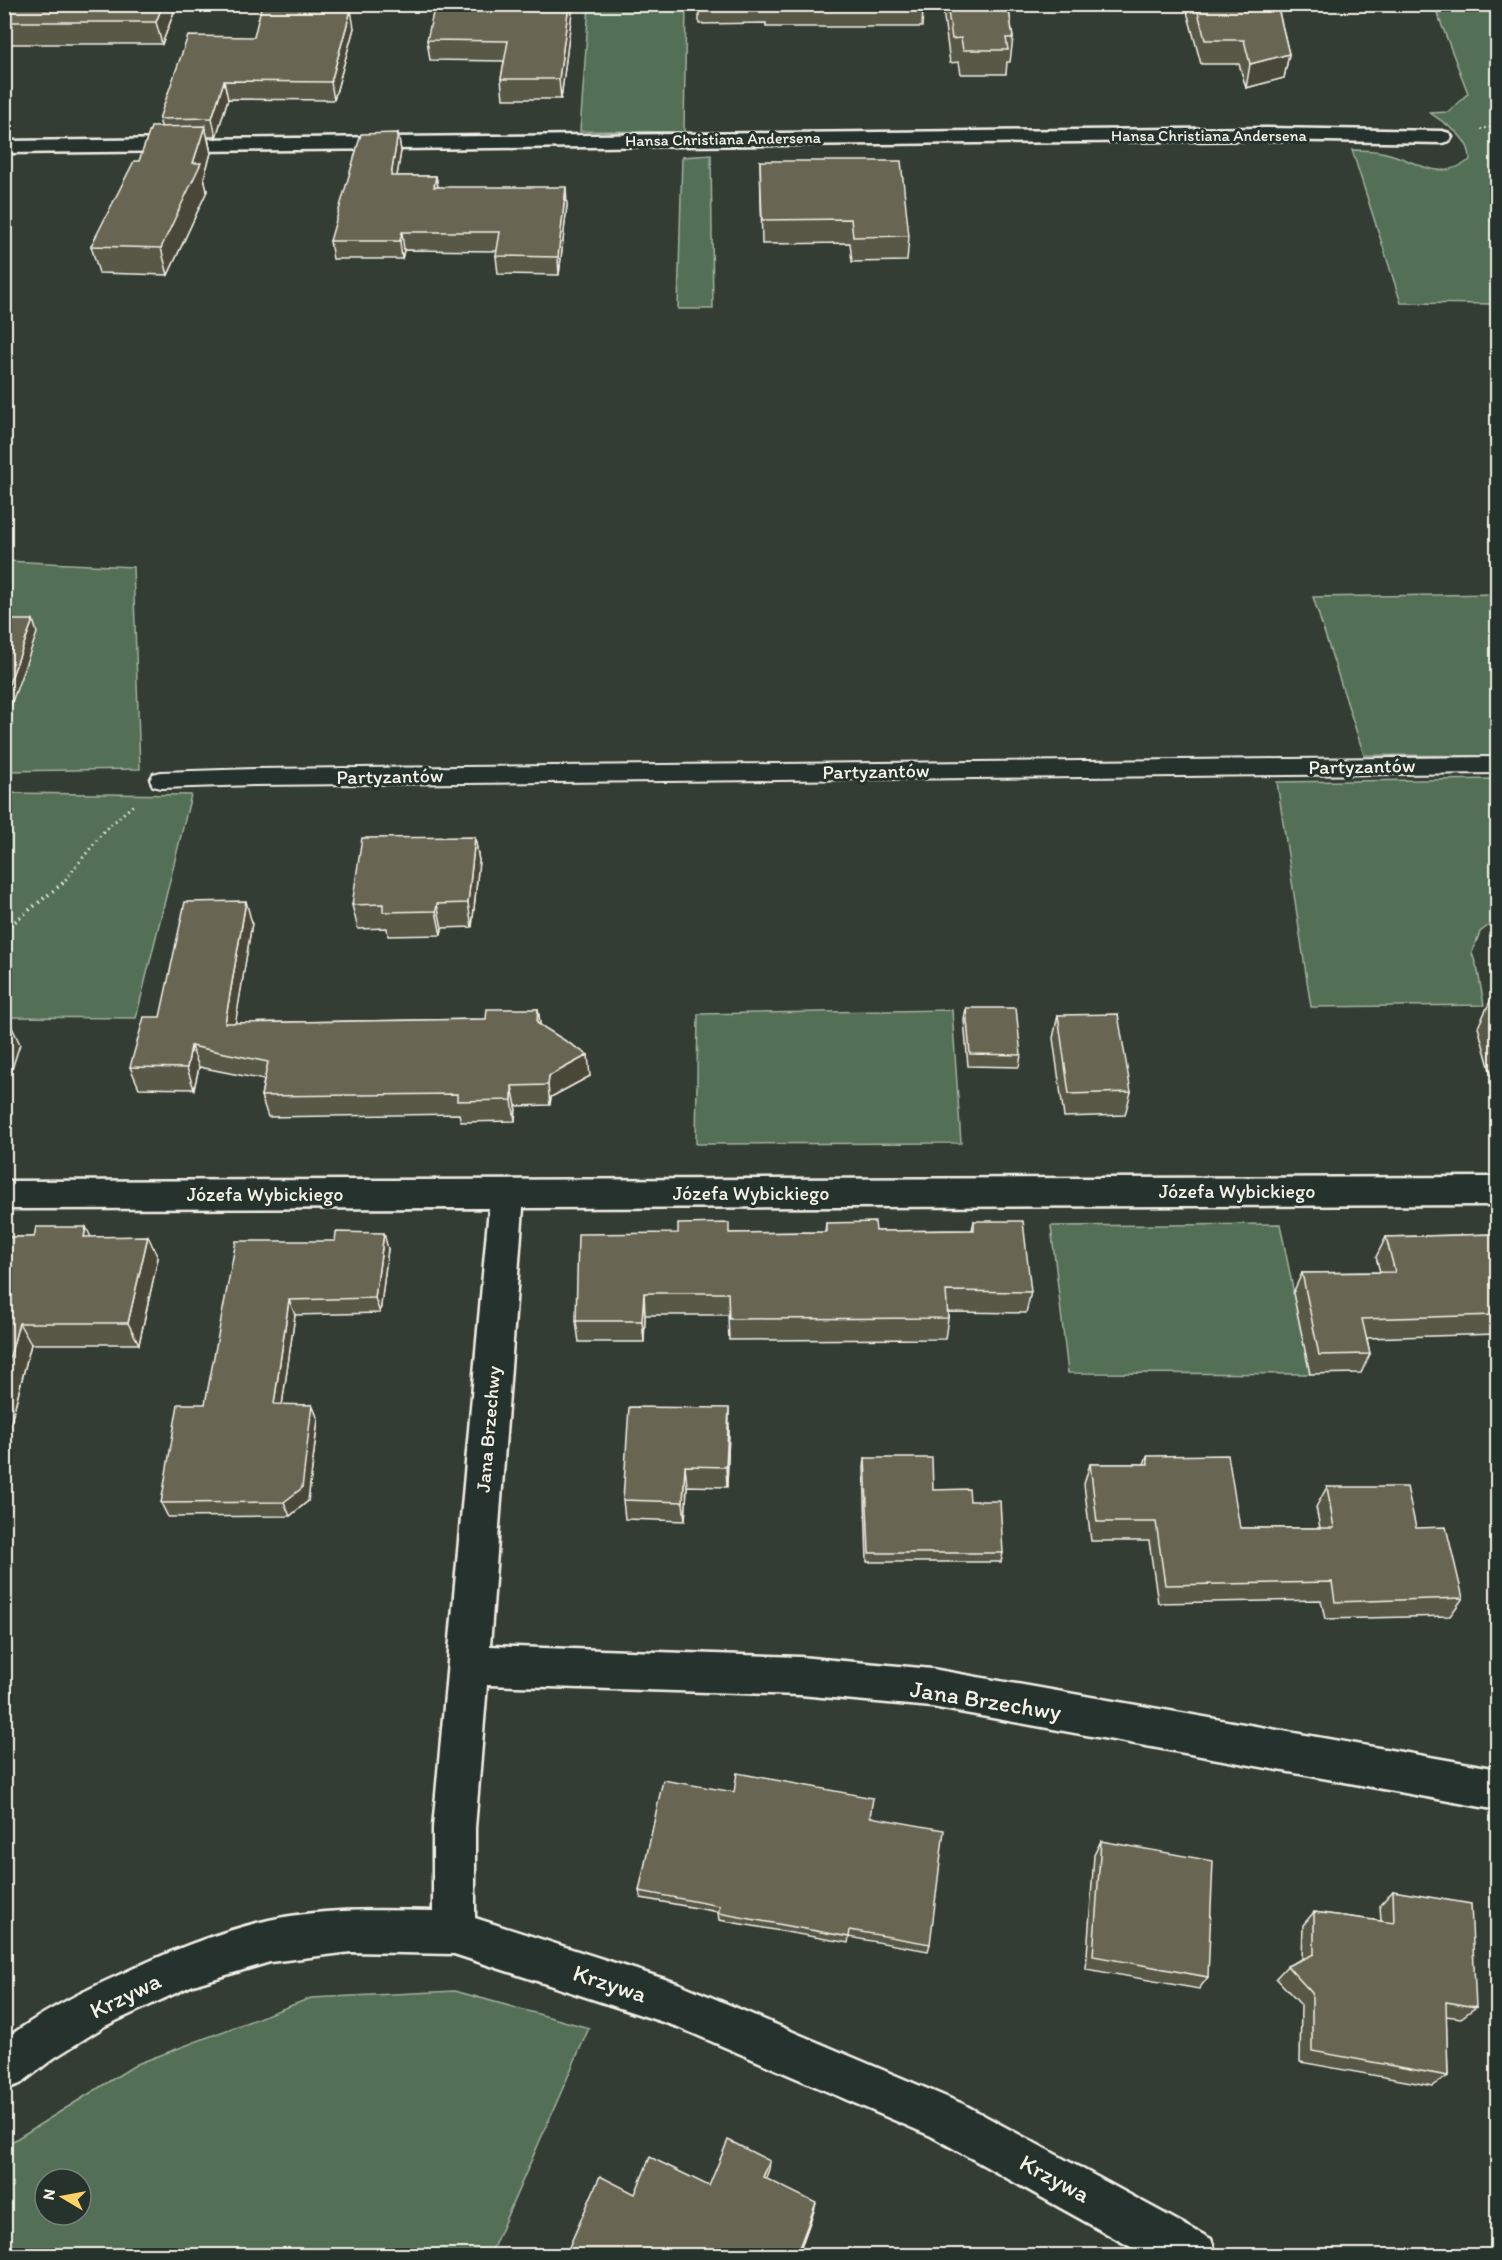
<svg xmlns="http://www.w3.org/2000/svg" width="1502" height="2260" font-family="Itim,sans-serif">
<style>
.green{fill:#537057;stroke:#a4b0a0;stroke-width:1.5;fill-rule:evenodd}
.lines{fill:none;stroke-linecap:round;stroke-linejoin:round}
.lane-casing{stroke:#f4f1e8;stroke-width:4}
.street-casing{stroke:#f4f1e8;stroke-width:5}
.path-far2{stroke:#f4f1e8;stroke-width:2;stroke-dasharray:1 3;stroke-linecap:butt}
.path-far1{stroke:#f4f1e8;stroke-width:3;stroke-dasharray:1.5 4;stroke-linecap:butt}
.path{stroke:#f4f1e8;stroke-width:4;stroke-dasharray:1.5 4.5;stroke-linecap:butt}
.lane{fill:#26332d;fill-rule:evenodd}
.street{fill:#26332d;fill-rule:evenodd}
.wall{fill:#595847;stroke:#f4f1e8;stroke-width:1.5}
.shaded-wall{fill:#494739;stroke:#f4f1e8;stroke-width:1.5}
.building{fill:#686652;stroke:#f4f1e8;stroke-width:1.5}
.labels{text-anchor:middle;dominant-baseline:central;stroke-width:6;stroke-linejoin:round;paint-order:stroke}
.far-street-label{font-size:16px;fill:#f4f1e8;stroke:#26332d}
.street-label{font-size:20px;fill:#f4f1e8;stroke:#26332d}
.near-street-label{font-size:24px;fill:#f4f1e8;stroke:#26332d}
</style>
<rect width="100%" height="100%" fill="#333d34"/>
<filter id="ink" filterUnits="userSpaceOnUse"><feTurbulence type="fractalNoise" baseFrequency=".0167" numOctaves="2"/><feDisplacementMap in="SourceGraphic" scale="12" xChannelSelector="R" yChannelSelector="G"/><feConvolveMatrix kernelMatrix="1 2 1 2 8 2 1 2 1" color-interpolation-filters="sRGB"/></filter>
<g filter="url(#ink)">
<g class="green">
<path d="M589,5h97l-2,127 -104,-1z"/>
<path d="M1434,5h58l5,12v287l-96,-1 -49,-153c10,0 20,0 29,2 33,5 53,33 89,8 1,-22 -24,-36 -40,-47l19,-1 19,-19z"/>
<path d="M711,155l2,154h-35l4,-152z"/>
<path d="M5,561l128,6 7,202 -135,2z"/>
<path d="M1497,594v162l-133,-1 -51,-158z"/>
<path d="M1497,779v140l-17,13 -8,21 6,18 6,34 -173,2 -34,-225z"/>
<path d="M4,793l187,2 -55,223 -131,-1z"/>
<path d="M952,1010l9,133 -265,1 2,-130z"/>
<path d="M1280,1224l30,150 -242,-1 -17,-147z"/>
<path d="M455,1991l134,37 -99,227h-485v-109l132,-82 174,-66zM45,2179h36v36h-36z"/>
</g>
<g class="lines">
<g class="lane-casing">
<path id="lane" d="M1498,757v16l-1244,12 -93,3 -8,-2 -3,-6 3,-6 8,-2 93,-3z"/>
</g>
<g class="street-casing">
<g id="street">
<path d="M1267,128l175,3 7,2 3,4 -3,4 -7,2 -175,-3 -1263,13v-12z"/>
<path d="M1498,1177v28l-975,3 -33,438 310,11 132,12 566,100v41l-566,-103 -132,-12 -313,-10 -12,143v90l205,66 283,120 248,135 6,17h-70l-216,-120 -253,-109 -224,-73 -103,-2 -81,10 -77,23 -88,41 -51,32 -34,26 -16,6v-50c36,-27 75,-47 115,-65 49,-23 97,-43 150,-55 54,-12 109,-10 164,-9v-83l56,-620 -485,1v-28z"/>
</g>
</g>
<path class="path-far2" d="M1481,129l17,-3"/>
<path class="path-far1" d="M62,884l43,-54 28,-25"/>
<path class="path" d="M4,926l9,-3 50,-40"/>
<use href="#lane" class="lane"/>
<use href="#street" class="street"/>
</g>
<g class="wall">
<path d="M4,4h173l-15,40h-158z"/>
<path d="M339,4l-1,6 16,18 -20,72 -106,-1 -12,38h-8l3,16 -7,24 3,14 -39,84 -69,-2 -8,-27 48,-85 22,-35 -2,-7 95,-82z"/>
<path d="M573,4l-12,95h-58l-2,-20 3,-18 -74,-1 -3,-20z"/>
<path d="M699,4h223l1,4 -1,19h-156v-4l-67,1z"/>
<path d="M943,4h65l5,34 -3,24h-3l-1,12h-45l-2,-12 -9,1 -7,-53z"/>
<path d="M1185,4h92l12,50 -5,24 -38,10 -7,-24h-38z"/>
<path d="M1494,4h3v9z"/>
<path d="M398,133l3,18 -4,25h39l2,11 129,18 -8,70 -61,-1 -2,-18 1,-5 -93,-1 -2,9h-69l-3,-18z"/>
<path d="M760,161l149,75 -2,25 -55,1 -2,-19 -88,1z"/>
<path d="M475,837l4,24 -7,66 -30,1 -1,7 -53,1 -1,-8 -29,1 -6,-24z"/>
<path d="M252,923l-17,100 251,-4 52,-10 2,16 50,51 -39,21 -1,8 -34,1 -1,15 -54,1 -2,-8 -191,3 -7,-21 3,-16 -65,-13 -5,22 -55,-1 -9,-21 30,-50z"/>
<path d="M1493,995h4v86h-4l-15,-54z"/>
<path d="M966,1008l55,47 -2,12 -51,-1 -4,-46z"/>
<path d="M1058,1015l73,77 -6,23 -61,2 -11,-79z"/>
<path d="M974,1221l57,71 -5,21 -78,-1v6l-3,21 -216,1 -1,-25h-83l-1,27h-65l-3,-21 153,-88 96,-1 1,-9 50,8 96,-1z"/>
<path d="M1497,1234v100l-130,4 3,16 -9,19 -51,1 -17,-81 9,-20 78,-1 -4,-15 10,-20z"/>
<path d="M4,1237h87l67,21 -19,86h-108l-27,105z"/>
<path d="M335,1241l53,8 -8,64 -85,2 -13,90h30l6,14 -10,82 -18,15 -122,1 -7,-14 44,-99z"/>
<path d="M729,1428l-2,59 -40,-1 -2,35 -60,-2 -2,-19z"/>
<path d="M1147,1456l93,72h80l-4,-21 11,-20 89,41 47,70 -13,18 -125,3 -4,-19 -163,3 -9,-62h-58l-7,-57 6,-20h54z"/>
<path d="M865,1458l68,32 37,11 33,52 -2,9h-134l-3,-94z"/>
<path d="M870,1817l60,127 -2,7 -79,-14 -1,6 -129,-23 -1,-8 -77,-14 -2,-7z"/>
<path d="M1101,1841l107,136 -9,12 -113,-20 8,-114z"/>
<path d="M1393,1891l83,116 -15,11 -15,-2 2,60 -15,10 -133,-24 1,-57 -25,-27 11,-12 15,-7 1,-34 11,-13 67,9 -1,-16z"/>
</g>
<g class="shaded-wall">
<path d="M163,4h14l-15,40 -6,-22z"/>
<path d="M332,4h7l-5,23 -3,-17z"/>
<path d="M569,4h4l-12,95 -2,-20z"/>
<path d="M351,10l3,18 -20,72 -3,-18z"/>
<path d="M1289,54l-5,24 -38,10 4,-24z"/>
<path d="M224,81l4,18 -12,38 -4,-19z"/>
<path d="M205,126l6,27 -7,24 3,14 -39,84 -7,-27 32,-85z"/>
<path d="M398,133l3,18 -7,43 -3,-18z"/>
<path d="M436,176l3,18 -5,-7z"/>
<path d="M566,187l1,18 -8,70 -1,-18z"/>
<path d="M402,232l2,18 -2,9 -2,-18z"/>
<path d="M33,620l4,13 -33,91v-27z"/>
<path d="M475,837l4,24 -7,66 -4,-24z"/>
<path d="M246,901l6,22 -20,121 -7,-21z"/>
<path d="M437,904l5,24 -1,7 -5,-24z"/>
<path d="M538,1009l3,21 -4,-7z"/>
<path d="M9,1021l11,23 -16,50v-60z"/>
<path d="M191,1046l8,21 -5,22 -7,-21z"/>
<path d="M588,1055l2,21 -39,21 -1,8 -2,-20 1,-9z"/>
<path d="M512,1086l4,20 -1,15 -3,-21z"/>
<path d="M86,1227l11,22 -13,-12z"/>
<path d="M384,1233l4,16 -8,64 -5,-15z"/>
<path d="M148,1236l10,22 -19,86 -11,-21z"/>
<path d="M644,1293l1,22 -1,27 -2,-21z"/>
<path d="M289,1300l6,15 -15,104 -6,-15z"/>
<path d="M19,1323l12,21 -27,105v-70z"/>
<path d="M312,1405l6,14 -10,82 -18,15 -6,-14z"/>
<path d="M729,1408v20l-2,59 -1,-20z"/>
<path d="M685,1466l2,20 -2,35 -2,-19z"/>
<path d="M770,2161l-1,8 -6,17v-9z"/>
<path d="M816,2203l-2,8 -16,45h-2z"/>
</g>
<g class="building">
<path d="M4,4h159l-7,18h-152z"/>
<path d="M262,4h70l-1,6h20l-20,72 -107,-1 -12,37 -53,1 29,-83 66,1z"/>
<path d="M435,4h134l-10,75h-58l7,-38 -81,-1z"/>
<path d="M766,4h156l1,4h-157z"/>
<path d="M947,4h61l5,34h-7l2,12h-45l-2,-12 -9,1z"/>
<path d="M1196,4h81l12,50 -39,10 -6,-24h-39z"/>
<path d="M205,126l-12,37h8l-40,85 -70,-2 43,-85h5l12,-34z"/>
<path d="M398,133l-7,43h45l-2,11h132l-8,70 -62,-1 4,-24h-98l-2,9h-70l31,-107z"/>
<path d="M760,161h141l8,75 -56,1 -2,-18 -89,1z"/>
<path d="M4,620h29l-29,77z"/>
<path d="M475,837l-7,66 -31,1 -1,7 -53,1v-8l-31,1 10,-67z"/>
<path d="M246,901l-21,122 261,-4 1,-10h51l-1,14 51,32 -39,21 -1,9 -36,1v14l-55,1v-7l-196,2 7,-34 -77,-16 -4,22 -57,-1 14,-50h16l25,-115z"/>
<path d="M1493,995h4v15z"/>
<path d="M966,1008h50l5,47 -51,-1z"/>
<path d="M1118,1014l13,78 -62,2 -11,-79z"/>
<path d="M4,1021h5l-5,13z"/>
<path d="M974,1221h49l8,71 -85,-1 2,27 -219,1 -1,-26h-84l-2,28h-66l2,-87 100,-1v-9l51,-1v10l97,-1v-9l49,-1 1,9 98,-1z"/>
<path d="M36,1227h50l-2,10 64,-1 -20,87h-109l-15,56v-142h30z"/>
<path d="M336,1232l48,1 -9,65 -86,2 -15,104 38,1 -10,83 -18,14 -123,1 17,-99h27l31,-163h99z"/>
<path d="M1497,1234v81l-135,4 8,35 -51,1 -17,-82 93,-1 -9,-35z"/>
<path d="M629,1407l100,1 -3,59 -41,-1 -2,36 -60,-2z"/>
<path d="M1228,1455l12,73h94l-7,-41h80l9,41 30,-1 17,71 -128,4 -3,-20 -167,3 -9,-63h-59l-7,-58h58l-1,-8z"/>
<path d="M865,1458h67l1,32 36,-1 1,12h30l3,52h-134z"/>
<path d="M737,1773l136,25 -3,19 74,13 -14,114 -80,-14 -1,7 -131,-24 2,-7 -81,-15 24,-111 71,12z"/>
<path d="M1101,1841l112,20 -5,116 -115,-21z"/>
<path d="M1393,1891l78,13 5,103 -30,-5 2,74 -136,-25v-58l-25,-27 27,-12v-42l80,11z"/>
<path d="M728,2140l42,21 -7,16 53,26 -20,53h-226l-4,-2 34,-78 35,18 15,-37 59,29z"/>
</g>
</g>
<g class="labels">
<g class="far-street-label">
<text x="1209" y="135">Hansa Christiana Andersena</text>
<text transform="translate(723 139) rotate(-1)">Hansa Christiana Andersena</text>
</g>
<g class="street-label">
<text transform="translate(1362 766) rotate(-1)">Partyzantów</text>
<text transform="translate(876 771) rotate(-1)">Partyzantów</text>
<text transform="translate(390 776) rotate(-1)">Partyzantów</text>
<text x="1237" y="1191">Józefa Wybickiego</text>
<text x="751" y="1193">Józefa Wybickiego</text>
<text x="265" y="1194">Józefa Wybickiego</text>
<text transform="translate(488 1429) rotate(-85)">Jana Brzechwy</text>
</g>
<g class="near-street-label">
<text transform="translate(986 1700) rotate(9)">Jana Brzechwy</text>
<text transform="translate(610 1983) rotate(18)">Krzywa</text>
<text transform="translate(125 1995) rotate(-26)">Krzywa</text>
<text transform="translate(1055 2178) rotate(28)">Krzywa</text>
</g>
</g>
<rect width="1502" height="2260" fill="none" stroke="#26332d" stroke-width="24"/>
<rect x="12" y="12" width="1478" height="2236" fill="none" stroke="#f4f1e8" stroke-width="2" filter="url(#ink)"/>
<g transform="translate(63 2197) rotate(280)"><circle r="28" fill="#26332d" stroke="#787f78" stroke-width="1.5"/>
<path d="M0-4.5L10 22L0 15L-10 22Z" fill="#ffd166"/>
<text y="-9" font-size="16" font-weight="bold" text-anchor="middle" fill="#f4f1e8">N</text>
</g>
</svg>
